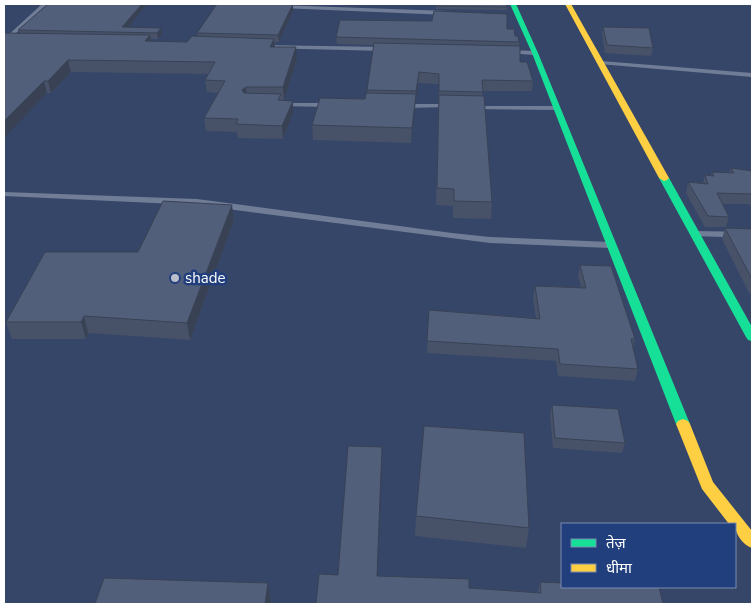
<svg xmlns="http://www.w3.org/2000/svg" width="756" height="608" font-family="'Nunito Sans','Noto Sans Devanagari',sans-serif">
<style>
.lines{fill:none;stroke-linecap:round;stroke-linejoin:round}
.lane{fill:#717d97;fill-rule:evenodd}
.fast{fill:#16e098;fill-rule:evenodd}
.slow{fill:#ffcf43;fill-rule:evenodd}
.wall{fill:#475269}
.shaded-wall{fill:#394255}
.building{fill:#525f7a;stroke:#394255}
.poi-dot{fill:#b9beca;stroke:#213f7d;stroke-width:2}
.labels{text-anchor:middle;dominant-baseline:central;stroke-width:5;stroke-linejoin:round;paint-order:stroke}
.poi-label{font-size:15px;fill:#fff;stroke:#213f7d;text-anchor:start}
</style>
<rect width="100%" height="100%" fill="#364668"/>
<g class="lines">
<g class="lane">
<path d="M42,4h6l-44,40v-5z"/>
<path d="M278,5l170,6 3,2 -3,2 -168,-7 -3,-2z"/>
<path d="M260,45l125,2 3,2 -3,2 -123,-3 -2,-1z"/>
<path d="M507,50l28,1 3,2 -3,2 -30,-2 -1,-1z"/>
<path d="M601,61l151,12v4l-153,-13v-2z"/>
<path d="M278,103h53l3,2 -3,2 -51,-1 -2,-1z"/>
<path d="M451,104l2,1v2l-50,1 -3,-2 3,-2z"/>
<path d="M471,106h86l3,2 -3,2 -84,-1 -2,-1z"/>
<path d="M4,192l193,7 255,34 38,4 120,5 5,3 -5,3 -120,-5 -293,-38 -193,-9z"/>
<path d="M696,231l56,1v6l-59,-2 -1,-2z"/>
</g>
<g class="fast">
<path d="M510,4h6l22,49 152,371 -2,3 -5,2 -5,-2 -2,-3 -144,-371z"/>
<path d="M664,175l5,3 83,149v14l-4,-1 -2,-3 -87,-159z"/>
</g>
<g class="slow">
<path d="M565,4h6l98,174 -2,2 -3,1 -5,-3z"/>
<path d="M683,419l5,2 2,3 23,58 39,49v17c-9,-3 -17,-14 -17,-24h-6l-27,-35 -26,-65 2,-3z"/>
</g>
</g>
<g class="wall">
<path d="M48,4h99l-19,23 33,1 1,6 -4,5h-8l1,2 36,1 11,-5 -1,-4 96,-29v7l-14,31h-4v5l22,12 -13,41h-3l12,13 -10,26 -45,-1 -1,-6 -31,-1 -2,-13 14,-25 -11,-1 -2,-12 4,-6 -138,-2 -20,21h-4l-29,-63z"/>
<path d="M436,4l71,3v3l-71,-1z"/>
<path d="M603,27l50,21 -2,8 -46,-3 -3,-19z"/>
<path d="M507,29l8,7 4,6 1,20 13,19 -1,10h-49l-1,5 10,106 -1,17 -38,-1v-12l-17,-1 3,-121 -21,-1 -2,19h-1l-4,41 -98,-3 -1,-15 53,-26 2,-5 7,-49 -37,-1 -1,-7z"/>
<path d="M731,168l21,3v38l-3,-5h-26l6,13 -3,10h-21l-19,-34 2,-11 15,1 2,-8h6l1,-3 17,1z"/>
<path d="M234,220l-44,120 -102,-7 -2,6h-74l-6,-17 132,-70z"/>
<path d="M725,228l27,1v64h-3l-27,-54z"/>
<path d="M580,265l55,74 -2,9 5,21 -3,12 -77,-5 -2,-15 -129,-8 2,-43 107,8 -3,-20 2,-12 46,1 -3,-11z"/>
<path d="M552,405l73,38 -3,10 -69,-5 -3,-33z"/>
<path d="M382,447l-5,129 92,12 69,4 2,-10 109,5 -333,17 22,-29z"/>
<path d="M416,516l113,12 -3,20 -111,-12z"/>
</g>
<g class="shaded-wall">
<path d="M142,4h5l-23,29 -2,-6z"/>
<path d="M293,4v7l-14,31 -1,-7z"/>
<path d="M161,28l1,6 -4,5 -1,-6z"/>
<path d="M150,35l2,12 -7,-6z"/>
<path d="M274,39l1,11 -5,-3z"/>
<path d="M296,47l1,12 -13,41 -1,-13z"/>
<path d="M68,60l3,12 -20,21 -3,-12z"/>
<path d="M419,72l-1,11 -2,19v-11z"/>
<path d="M44,81l3,12 -43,45v-17z"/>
<path d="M246,87l1,12 -5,-9z"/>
<path d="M416,94l-1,15 -4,34 1,-15z"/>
<path d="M293,101v12l-10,26 -1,-13z"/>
<path d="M232,205l2,15 -44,120 -3,-17z"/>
<path d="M84,316l4,17 -2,6 -5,-17z"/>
<path d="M382,447v17l-5,129v-17z"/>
<path d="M268,583l3,18 -1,3h-5z"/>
</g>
<g class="building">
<path d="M48,4h94l-20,23 39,1 -4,5 -139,-3z"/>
<path d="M217,4h76l-15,31 -81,-2z"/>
<path d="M436,4h70l1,3 -71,-1z"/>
<path d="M434,11l73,3v15h7l1,7h3l1,6 -183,-5 4,-17 92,1z"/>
<path d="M603,27l46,1 4,20 -46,-3z"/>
<path d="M4,33l146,2 -5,6 42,1 5,-6 82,3 -4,8h26l-13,40h-37l-4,3 2,3 37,1 -3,6 15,1 -11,25 -46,-2 2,-5 -34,-1 21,-37 -20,-1 10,-18 -147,-2 -20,21h-4l-40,40z"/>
<path d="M374,43l146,3v16h7l6,19 -51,-1 1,12 -44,-1v-17l-20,-2 -3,19 -49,-1z"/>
<path d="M366,93l50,1 -4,34 -100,-3 8,-27 45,1z"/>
<path d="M439,95l45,1 8,106 -38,-1v-12l-17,-1z"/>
<path d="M731,168l21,3v23l-35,-1 12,24 -21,-1 -20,-34 20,2 -3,-9 9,1 -2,-4 22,1z"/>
<path d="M163,201l69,4 -45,118 -103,-7 -3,6h-75l39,-70h93z"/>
<path d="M725,228l27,1v50z"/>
<path d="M580,265l31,1 24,73h-4l7,30 -78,-5 -2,-15 -131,-8 2,-31 111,9 -5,-33 51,2z"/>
<path d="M552,405l66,4 7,34 -70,-5z"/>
<path d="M424,426l100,7 5,95 -113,-12z"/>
<path d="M348,446l34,1 -5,129 92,3v9l72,5 -1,-11 22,1v4h97l4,17h-347l3,-30 19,1z"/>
<path d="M104,578l164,5 -3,21h-170z"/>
</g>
<circle class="poi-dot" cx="175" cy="278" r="5"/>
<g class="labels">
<g class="poi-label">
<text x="185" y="278">shade</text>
</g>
</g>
<rect width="756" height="608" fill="none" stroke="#ffffff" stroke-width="10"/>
<rect x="561" y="523" width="175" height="65" fill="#213f7d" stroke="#7a8cb1"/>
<rect x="571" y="539" width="25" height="8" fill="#16e098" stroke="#7a8cb1"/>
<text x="606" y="548" font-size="15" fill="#ffffff">तेज़</text>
<rect x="571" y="564" width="25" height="8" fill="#ffcf43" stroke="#7a8cb1"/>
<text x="606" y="573" font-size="15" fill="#ffffff">धीमा</text>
</svg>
